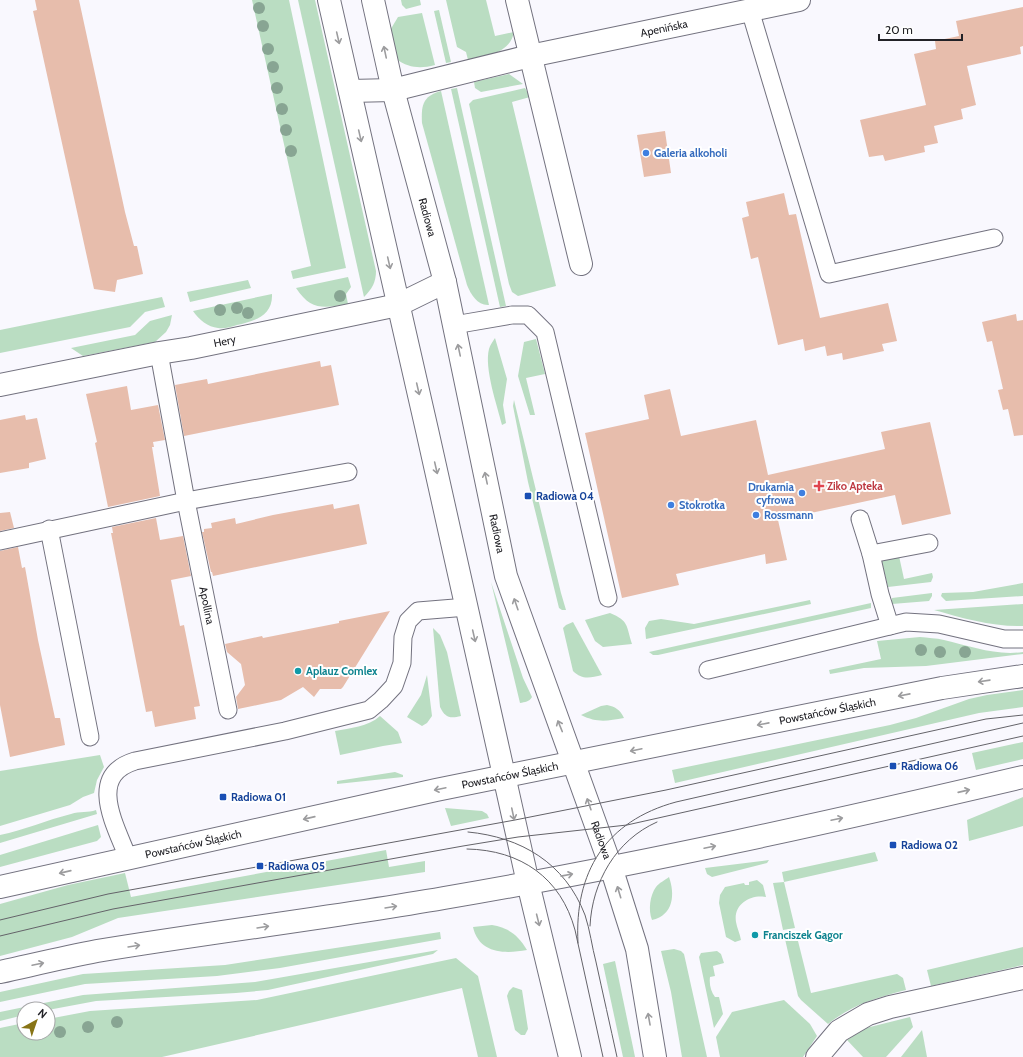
<svg xmlns="http://www.w3.org/2000/svg" width="1023" height="1057" font-family="Cabin,sans-serif">
<style>
.green{fill:#baddc2}
.building{fill:#e7bdac}
.lines{fill:none;stroke-linecap:round;stroke-linejoin:round}
.service-casing{stroke:#73727f;stroke-width:19}
.minor-casing{stroke:#73727f;stroke-width:24}
.tertiary-casing{stroke:#73727f;stroke-width:24}
.secondary-casing{stroke:#73727f;stroke-width:24}
.service{stroke:#fff;stroke-width:17}
.minor{stroke:#fff;stroke-width:22}
.tertiary{stroke:#fff;stroke-width:22}
.secondary{stroke:#fff;stroke-width:22}
.tram{stroke:#646369;stroke-width:1}
.tree{fill:#88a593}
.oneway{stroke:#9c9c9e}
.shop-dot{fill:#3f7fe0;stroke:#fff;stroke-width:1.5}
.health-dot{fill:#e0444e;stroke:#fff;stroke-width:1.5}
.transit-dot{fill:#1a4fb4;stroke:#fff;stroke-width:1.5}
.culture-dot{fill:#0f9aa8;stroke:#fff;stroke-width:1.5}
.labels{text-anchor:middle;dominant-baseline:central;stroke-width:4;stroke-linejoin:round;paint-order:stroke}
.street-label{font-size:11px;fill:#222227;stroke:#fff}
.shop-label{font-size:11px;font-weight:bold;fill:#366cbe;stroke:#fff;text-anchor:start}
.health-label{font-size:11px;font-weight:bold;fill:#be3a42;stroke:#fff;text-anchor:start}
.transit-label{font-size:11px;font-weight:bold;fill:#164399;stroke:#fff;text-anchor:start}
.culture-label{font-size:11px;font-weight:bold;fill:#0d838f;stroke:#fff;text-anchor:start}
</style>
<rect width="100%" height="100%" fill="#f9f8fe"/>
<g class="green">
<path d="M252,0h37l57,268 -53,11 -2,-8 20,-5z"/>
<path d="M298,0h17l61,271c0,11 -4,18 -12,26z"/>
<path d="M401,0h19l1,5 -15,4 -4,-4z"/>
<path d="M446,0h40l9,36 19,-4c-4,22 -29,24 -46,28l-2,-8 -9,-5z"/>
<path d="M439,10l12,52 -5,1 -12,-52z"/>
<path d="M422,13l13,52c-15,4 -26,3 -39,-6l-7,-27 9,-15z"/>
<path d="M509,74l14,10 -42,8 -6,-4 -1,-6z"/>
<path d="M457,88l49,218 -6,1 -49,-218z"/>
<path d="M525,88l5,9 -18,5 44,184 -38,10 -6,-4 -3,-8 -40,-180 4,-4z"/>
<path d="M441,91l48,214c-11,1 -18,-10 -22,-20l-45,-162c-1,-18 1,-27 19,-32z"/>
<path d="M348,277l3,10 -5,7 2,10c-24,4 -37,7 -52,-16z"/>
<path d="M248,280l3,8 -61,14 -3,-10z"/>
<path d="M272,294c1,22 -18,27 -35,31 -6,2 -13,4 -19,3 -10,-1 -19,-8 -25,-17z"/>
<path d="M162,297l3,10 -20,5 -15,15 -130,26v-23z"/>
<path d="M172,315l-2,10 -4,7 -11,10 -72,14 -12,-8 64,-13 15,-14z"/>
<path d="M495,338l12,41 -4,26 3,18 -4,2c-5,-20 -18,-57 -13,-76 1,-4 4,-8 6,-11z"/>
<path d="M536,339l9,35 -19,4 9,37h-5l-12,-39 6,-34z"/>
<path d="M514,400l47,193 5,17h-4l-3,-2 -31,-126 -15,-76z"/>
<path d="M899,556l5,23 28,-6 1,4 -2,5 -43,5 -7,-28z"/>
<path d="M491,582l32,96 9,19c-3,5 -7,5 -12,6z"/>
<path d="M1023,583v13l-77,5 -5,-5 1,-3 31,-1z"/>
<path d="M932,593v3l-3,5 -37,3v-6z"/>
<path d="M810,600l1,4 -165,35 -1,-11 4,-7 12,-2 33,5z"/>
<path d="M871,603v5l-213,47h-5l-4,-3z"/>
<path d="M1023,604v22c-30,1 -61,-8 -89,-16z"/>
<path d="M610,613c19,8 16,12 22,31l-29,3 -8,-6 -10,-21z"/>
<path d="M573,622l29,53c-12,3 -20,5 -29,-4l-10,-43 3,-3z"/>
<path d="M433,628l7,7 7,17 14,64c-12,3 -16,1 -21,-9z"/>
<path d="M920,637c8,1 16,1 24,3 26,6 52,16 79,12v2l-97,12 -62,2 -34,6 -1,-4 52,-11 -4,-18z"/>
<path d="M427,675l5,41 -5,7 -5,3 -15,-9 14,-22z"/>
<path d="M1023,690v17l-44,6 -304,70 -3,-13 218,-45 26,-7 53,-19 18,-4z"/>
<path d="M607,705c8,2 13,4 17,13 -17,3 -27,5 -43,-3l20,-9z"/>
<path d="M380,716l18,16 4,11 -19,3 -43,9 -5,-24c15,-3 33,-4 45,-15z"/>
<path d="M1023,742v17l-47,11 -4,-17z"/>
<path d="M100,755l4,12 -7,13 -3,13 -11,4 -13,8 -70,21v-55z"/>
<path d="M395,772l8,3v2l-66,7v-3z"/>
<path d="M1023,797v29l-54,15 -2,-21z"/>
<path d="M445,808l37,3 5,3 2,4 -38,8z"/>
<path d="M96,810l1,4 -97,29v-8c24,-5 47,-15 71,-21 9,-3 17,-1 25,-4z"/>
<path d="M98,825l3,12 -4,4 -97,26v-12z"/>
<path d="M386,850l3,17 36,-6v11l-307,46 -46,19 -72,19v-52l68,-19 57,-12 6,24z"/>
<path d="M875,852l3,9 -94,21 11,46 -12,2 -10,-47 11,-1 -2,-10z"/>
<path d="M769,860l-2,3 -55,14 -5,-3 -2,-6z"/>
<path d="M669,877c6,17 5,38 -17,43 -4,-10 -2,-25 4,-33 3,-4 9,-7 13,-10z"/>
<path d="M757,880l6,5 3,12c-15,-3 -33,7 -30,25 1,6 4,12 5,18l-6,2 -9,-5 -7,-34 1,-8 5,-8 19,-4 1,2h4v-3z"/>
<path d="M492,925c17,3 26,10 35,25 -22,4 -48,4 -54,-23z"/>
<path d="M440,932l1,7 -161,29 -63,8 -132,8 -85,18v-10l83,-18 142,-9z"/>
<path d="M797,937l14,56 86,-19 6,4 3,12c-30,8 -53,14 -78,34l-27,-24 -3,-4 -13,-57z"/>
<path d="M1023,947v18l-92,21 -4,-16z"/>
<path d="M674,949l7,2 3,3 23,103h-25l-11,-65 -10,-41z"/>
<path d="M438,950l-5,4 -165,36 -32,3 -140,8 -48,9v-1h-24v6l-24,6v-9l83,-17 172,-13z"/>
<path d="M717,951l4,3 3,9 -11,3 2,10 -5,1c-1,7 1,15 5,20h4l4,17 -9,14 -15,-71 2,-4z"/>
<path d="M456,958l22,18 19,81h-19l-16,-69 -300,69h-162v-29l24,-5v10h24v-14l42,-8 167,-11z"/>
<path d="M615,961l19,91 1,5h-12l-20,-93z"/>
<path d="M513,987l9,3 6,39 -3,6h-4l-6,-5 -8,-34 2,-5z"/>
<path d="M784,1000l26,24 7,12 -14,21h-83l-4,-20 16,-25z"/>
<path d="M910,1017l3,10 -27,30h-23l-16,-17 19,-12z"/>
<path d="M922,1030l5,27h-26z"/>
</g>
<g class="building">
<path d="M35,0h44l46,212 9,34h3l6,28 -26,6 -2,12 -21,-3 -61,-278 4,-1z"/>
<path d="M1023,7v39l-3,1 1,7 -54,12 9,39 -15,4 2,10 -29,7 4,17 -14,3 1,6 -40,9 -2,-6 -14,2 -9,-37 66,-15 -12,-51 22,-5 -1,-8 24,-5 -3,-15z"/>
<path d="M665,131l6,42 -27,4 -7,-42z"/>
<path d="M784,193l5,22 7,-1 24,104 68,-15 9,38 -15,3 2,7 -41,9 -1,-7 -15,3 -2,-10 -20,5 -2,-12 -25,6 -20,-88 -7,2 -9,-41 7,-2 -3,-14z"/>
<path d="M1016,314l1,7 6,-1v115l-9,1 -6,-27 -5,1 -5,-20 5,-1 -11,-48 -5,1 -5,-20z"/>
<path d="M320,361l1,6 10,-2 8,40 -155,31 -9,-51 32,-6 1,5z"/>
<path d="M127,386l4,24 27,-5 7,35 -12,2 1,5h-2l8,49 -52,11 -13,-64 2,-1 -11,-48z"/>
<path d="M670,389l11,47 75,-16 12,55 117,-26 -4,-17 49,-10 21,92 -49,11 -7,-30 -117,25 9,40 -21,4 -1,-10 -89,20 3,11 -57,13 -37,-165 64,-14 -5,-24z"/>
<path d="M25,415l1,5 11,-2 9,41 -17,4v5l-29,5v-53z"/>
<path d="M333,504l1,5 25,-5 8,40 -154,32 -1,-4h-1l-9,-40h2v-3l8,-1 -1,-5 24,-5 1,6 37,-9z"/>
<path d="M10,512l4,16 -14,3v-18z"/>
<path d="M156,518l4,22 23,-4 8,40 -20,4 9,46 4,-1 16,81 -6,1 2,12 -41,8 -3,-16 -6,1 -35,-179h2l-1,-6z"/>
<path d="M18,547l4,21 3,-1 13,73 17,78h5l5,27 -55,12 -10,-52v-154z"/>
<path d="M390,611l-47,76 -2,2h-21l-6,8 -11,-10 -22,13 -43,9 -2,-12 9,-12 -4,-21 -14,-12 -2,-8 37,-8 1,2 76,-15v-2z"/>
</g>
<g class="lines">
<g class="service-casing">
<g id="service">
<path d="M750,10l79,264 165,-36"/>
<path d="M454,325l58,-10h16l17,17 63,266"/>
<path id="s1" d="M159,353l27,148 42,209"/>
<path d="M860,519l11,35"/>
<path d="M49,529l41,208"/>
<path d="M0,541l186,-40 162,-29"/>
<path d="M890,626l-10,-32 -9,-40 58,-11"/>
<path d="M708,670l198,-48 33,2 65,15h19"/>
<path d="M128,858c-12,-32 -42,-82 7,-97l150,-30 84,-21 12,-10 13,-14 8,-23 1,-26 5,-16 10,-10 49,-4"/>
</g>
</g>
<g class="minor-casing">
<g id="minor">
<path d="M517,0l64,264"/>
<path id="s2" d="M350,91l43,-1 137,-34 269,-56"/>
<path id="s3" d="M0,385l159,-32 32,-5 207,-43 47,-23"/>
<path d="M817,1057l22,-26 29,-17 22,-7 133,-29"/>
</g>
</g>
<g class="tertiary-casing">
<g id="tertiary">
<path d="M611,867l26,82 18,108"/>
<path d="M528,883l42,174"/>
</g>
</g>
<g class="secondary-casing">
<g id="secondary">
<path d="M329,0l98,430 101,453"/>
<path id="s4" d="M373,0l20,90 52,192 61,294 105,291"/>
<path id="s5" d="M0,887l436,-97 506,-102 81,-12"/>
<path d="M0,972c32,-7 65,-15 97,-21 115,-19 232,-33 347,-53 194,-33 387,-76 579,-121"/>
</g>
</g>
<use href="#service" class="service"/>
<use href="#minor" class="minor"/>
<use href="#tertiary" class="tertiary"/>
<use href="#secondary" class="secondary"/>
<g class="tram">
<path d="M468,832c53,5 97,31 117,83 5,15 7,32 11,47 7,32 14,63 21,95"/>
<path d="M467,849c54,1 94,29 108,81l28,127"/>
<path d="M0,920l108,-26 407,-74 151,-30 320,-71 37,-4"/>
<path d="M590,926c2,-44 26,-86 67,-104"/>
<path d="M0,936l113,-27 350,-63 55,-9 109,-12 396,-89"/>
<path d="M578,943c-4,-71 28,-122 98,-141l347,-79"/>
</g>
</g>
<g class="tree">
<circle cx="259" cy="8" r="6"/>
<circle cx="263" cy="26" r="6"/>
<circle cx="268" cy="49" r="6"/>
<circle cx="273" cy="67" r="6"/>
<circle cx="277" cy="88" r="6"/>
<circle cx="282" cy="109" r="6"/>
<circle cx="286" cy="130" r="6"/>
<circle cx="291" cy="151" r="6"/>
<circle cx="340" cy="296" r="6"/>
<circle cx="237" cy="308" r="6"/>
<circle cx="220" cy="310" r="6"/>
<circle cx="248" cy="313" r="6"/>
<circle cx="921" cy="650" r="6"/>
<circle cx="940" cy="652" r="6"/>
<circle cx="965" cy="652" r="6"/>
<circle cx="117" cy="1022" r="6"/>
<circle cx="88" cy="1027" r="6"/>
<circle cx="60" cy="1032" r="6"/>
</g>
<defs><path id="oneway-shaft" d="M-6 0H5M1.5-3L5.5 0L1.5 3" fill="none" stroke-width="1.6" stroke-linecap="round" stroke-linejoin="round"/></defs>
<g class="oneway">
<use href="#oneway-shaft" transform="translate(338 38) rotate(77)"/>
<use href="#oneway-shaft" transform="translate(385 52) rotate(-102)"/>
<use href="#oneway-shaft" transform="translate(360 136) rotate(77)"/>
<use href="#oneway-shaft" transform="translate(389 263) rotate(77)"/>
<use href="#oneway-shaft" transform="translate(459 350) rotate(-102)"/>
<use href="#oneway-shaft" transform="translate(418 389) rotate(77)"/>
<use href="#oneway-shaft" transform="translate(436 468) rotate(77)"/>
<use href="#oneway-shaft" transform="translate(486 478) rotate(-102)"/>
<use href="#oneway-shaft" transform="translate(516 604) rotate(-109)"/>
<use href="#oneway-shaft" transform="translate(474 636) rotate(77)"/>
<use href="#oneway-shaft" transform="translate(984 681) rotate(172)"/>
<use href="#oneway-shaft" transform="translate(904 695) rotate(169)"/>
<use href="#oneway-shaft" transform="translate(763 724) rotate(169)"/>
<use href="#oneway-shaft" transform="translate(560 726) rotate(-112)"/>
<use href="#oneway-shaft" transform="translate(636 750) rotate(168)"/>
<use href="#oneway-shaft" transform="translate(440 789) rotate(168)"/>
<use href="#oneway-shaft" transform="translate(964 791) rotate(-13)"/>
<use href="#oneway-shaft" transform="translate(589 804) rotate(-109)"/>
<use href="#oneway-shaft" transform="translate(513 814) rotate(78)"/>
<use href="#oneway-shaft" transform="translate(309 818) rotate(167)"/>
<use href="#oneway-shaft" transform="translate(837 819) rotate(-12)"/>
<use href="#oneway-shaft" transform="translate(710 847) rotate(-12)"/>
<use href="#oneway-shaft" transform="translate(65 872) rotate(167)"/>
<use href="#oneway-shaft" transform="translate(567 875) rotate(-11)"/>
<use href="#oneway-shaft" transform="translate(619 892) rotate(-107)"/>
<use href="#oneway-shaft" transform="translate(391 907) rotate(-9)"/>
<use href="#oneway-shaft" transform="translate(538 920) rotate(76)"/>
<use href="#oneway-shaft" transform="translate(263 927) rotate(-9)"/>
<use href="#oneway-shaft" transform="translate(134 946) rotate(-9)"/>
<use href="#oneway-shaft" transform="translate(38 964) rotate(-12)"/>
<use href="#oneway-shaft" transform="translate(649 1019) rotate(-100)"/>
</g>
<g class="shop-dot">
<circle cx="646" cy="153" r="4"/>
<circle cx="802" cy="493" r="4"/>
<circle cx="671" cy="505" r="4"/>
<circle cx="756" cy="515" r="4"/>
</g>
<path class="health-dot" d="M817 480h4v4h4v4h-4v4h-4v-4h-4v-4h4z"/>
<g class="transit-dot">
<rect x="524" y="492" width="8" height="8" rx="2"/>
<rect x="889" y="762" width="8" height="8" rx="2"/>
<rect x="219" y="793" width="8" height="8" rx="2"/>
<rect x="889" y="841" width="8" height="8" rx="2"/>
<rect x="256" y="862" width="8" height="8" rx="2"/>
</g>
<g class="culture-dot">
<circle cx="298" cy="671" r="4"/>
<circle cx="755" cy="935" r="4"/>
</g>
<g class="labels">
<g class="street-label">
<text stroke="none"><textPath href="#s2" startOffset="321">Apenińska</textPath></text>
<text stroke="none"><textPath href="#s4" startOffset="224">Radiowa</textPath></text>
<text stroke="none"><textPath href="#s3" startOffset="229">Hery</textPath></text>
<text stroke="none"><textPath href="#s4" startOffset="548">Radiowa</textPath></text>
<text stroke="none"><textPath href="#s1" startOffset="257">Apollina</textPath></text>
<text stroke="none"><textPath href="#s5" startOffset="846">Powstańców Śląskich</textPath></text>
<text stroke="none"><textPath href="#s5" startOffset="522">Powstańców Śląskich</textPath></text>
<text stroke="none"><textPath href="#s4" startOffset="872">Radiowa</textPath></text>
<text stroke="none"><textPath href="#s5" startOffset="198">Powstańców Śląskich</textPath></text>
</g>
<g class="shop-label">
<text x="654" y="153">Galeria alkoholi</text>
<text x="794" y="487" text-anchor="end">Drukarnia<tspan x="794" dy="13">cyfrowa</tspan></text>
<text x="679" y="505">Stokrotka</text>
<text x="764" y="515">Rossmann</text>
</g>
<g class="health-label">
<text x="827" y="486">Ziko Apteka</text>
</g>
<g class="transit-label">
<text x="536" y="496">Radiowa 04</text>
<text x="901" y="766">Radiowa 06</text>
<text x="231" y="797">Radiowa 01</text>
<text x="901" y="845">Radiowa 02</text>
<text x="268" y="866">Radiowa 05</text>
</g>
<g class="culture-label">
<text x="306" y="671">Aplauz Comlex</text>
<text x="763" y="935">Franciszek Gągor</text>
</g>
</g>
<g transform="translate(36 1021) rotate(40)"><circle r="19" fill="#ffffff" stroke="#a7a7a9"/>
<path d="M0-3L7 15L0 10L-7 15Z" fill="#887416"/>
<text y="-6" font-size="11" font-weight="bold" text-anchor="middle" fill="#222227">N</text>
</g>
<path d="M879 34v6h83v-6" fill="none" stroke="#222227" stroke-width="2"/>
<text x="885" y="34" font-size="12" fill="#222227" stroke="#ffffff" stroke-width="3" paint-order="stroke">20 m</text>
</svg>
